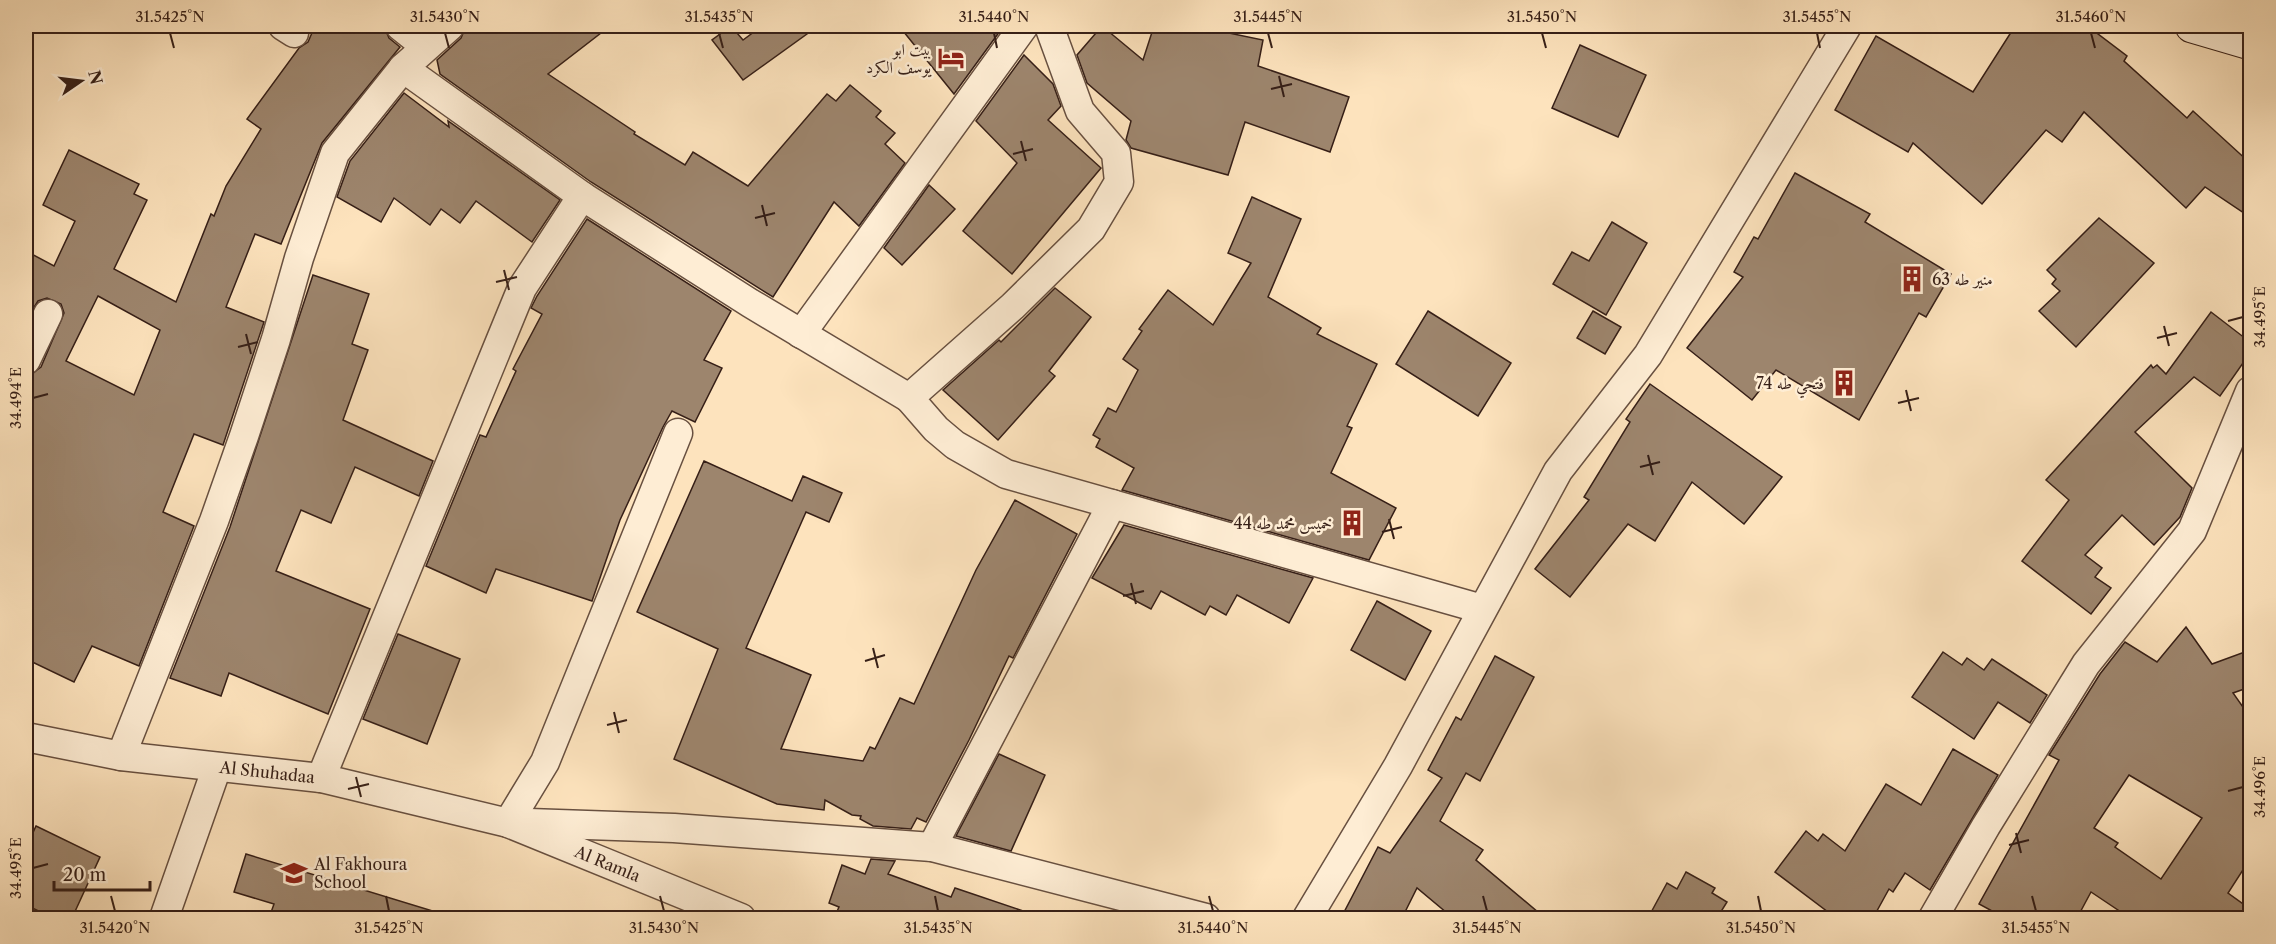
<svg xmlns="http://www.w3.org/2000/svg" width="2276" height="944" font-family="'Libre Caslon Text',Amiri,serif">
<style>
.building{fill:#9d856d;stroke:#361f17;stroke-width:1.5;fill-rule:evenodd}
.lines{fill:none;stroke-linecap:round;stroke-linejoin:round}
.minor-casing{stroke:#685040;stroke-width:31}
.secondary-casing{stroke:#361f17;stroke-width:35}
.minor{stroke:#feedd4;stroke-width:28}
.secondary{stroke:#feedd4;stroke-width:33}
.ticks{fill:none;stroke:#361f17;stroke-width:2}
.labels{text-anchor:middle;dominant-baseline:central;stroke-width:5;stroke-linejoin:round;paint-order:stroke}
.poi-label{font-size:16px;fill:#361f17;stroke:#feedd4;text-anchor:end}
.street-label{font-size:16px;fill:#361f17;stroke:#feedd4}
.neatline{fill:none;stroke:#361f17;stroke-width:2}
.ticks-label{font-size:15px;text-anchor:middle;fill:#361f17}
</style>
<rect width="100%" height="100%" fill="#fde3bd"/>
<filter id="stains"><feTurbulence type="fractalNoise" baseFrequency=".00333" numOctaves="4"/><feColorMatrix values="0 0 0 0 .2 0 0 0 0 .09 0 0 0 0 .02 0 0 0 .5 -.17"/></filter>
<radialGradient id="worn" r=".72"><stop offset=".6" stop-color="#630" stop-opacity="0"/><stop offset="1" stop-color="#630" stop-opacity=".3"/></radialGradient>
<g class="building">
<path d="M315,26h69l5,12 11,9 -78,96 -41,101 -26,-10 -29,73 38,15 -41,123 -29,-11 -31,78 31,14 -55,140 -47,-20 -18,36 -48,-23v-274l4,-10 11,-8 23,-54 -3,-9 -14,-6 -9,3 -8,13 -4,-2v-61l28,15 21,-45 -32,-16 26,-55 70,34 -5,10 13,6 -33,69 62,33 35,-88 3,2 12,-30 35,-57 -14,-10 52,-71 9,-6zM98,296l62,34 -26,65 -68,-34z"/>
<path d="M466,26h144l-62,48 87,58 -1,2 51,31 8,-13 55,34 79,-92 9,7 14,-16 31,26 -5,6 19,16 -10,11 20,19 -46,63 -25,-24 -61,95 -182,-115 -151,-108 -3,-14 24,-22z"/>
<path d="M731,26l12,14 19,-14h56l-75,54 -31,-40z"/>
<path d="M899,26h96l5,5 -46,63z"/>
<path d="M1102,26l41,34 11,-34h41l68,14 -5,26 91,31 -19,55 -85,-30 -17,53 -97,-27 -5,-8 5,-19 -44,-38 -10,-28z"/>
<path d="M2015,26h66l6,4 3,-2 37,28 -3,5 63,57 6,-7 57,52v54l-45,-30 -19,21 -102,-96 -22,30 -16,-12 -64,74 -69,-61 -5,9 -73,-42 41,-74 97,56z"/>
<path d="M1580,45l66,30 -28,62 -66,-29z"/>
<path d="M1024,55l29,29 8,22 -13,14 53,48 -89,106 -49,-43 54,-68 -41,-42z"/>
<path d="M404,93l45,34 -1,-6 112,79 -28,42 -56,-41 -16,22 -19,-14 -11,16 -36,-27 -13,24 -44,-25 13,-36z"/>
<path d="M1795,173l75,41 -5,8 86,52 -25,43 -7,-4 -60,107 -83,-50 -24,30 -65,-52 56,-71 -9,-5 20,-35 4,2z"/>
<path d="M929,185l26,24 -53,56 -18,-17z"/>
<path d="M1252,197l49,22 -33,78 53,31 -4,6 60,30 -30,62 5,2 -21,45 65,35 -27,52 -247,-70 12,-22 -38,-21 4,-8 -7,-4 15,-27 8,4 22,-42 -15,-11 19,-28 -3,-2 29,-39 45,35 38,-62 -23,-10z"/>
<path d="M2099,218l55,45 -78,84 -37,-36 21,-20 -8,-7 4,-5 -9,-9z"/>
<path d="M587,219l144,92 -27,49 18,8 -27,54 -23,-11 -9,16 -43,93 -28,81 -96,-32 -10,24 -60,-27 54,-131 6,2 30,-66 -3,-2 29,-55 -11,-6 6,-12z"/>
<path d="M1612,222l35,21 -41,72 -53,-31 19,-32 17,9z"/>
<path d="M313,275l56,19 -17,50 16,6 -25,70 90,41 -14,35 -64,-29 -24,56 -30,-13 -25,61 94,38 -42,105 -99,-41 -8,23 -51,-18 60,-151z"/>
<path d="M1055,288l36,29 -42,54 6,5 -57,64 -55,-50 56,-50 2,2z"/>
<path d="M1428,311l83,52 -33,53 -82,-52z"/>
<path d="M1593,311l28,16 -16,27 -28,-16z"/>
<path d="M2211,312l39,30v11l-30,43 -26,-19 -59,55 57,56 -12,29 -26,28 -32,-30 -37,40 17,13 -7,9 16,11 -20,26 -69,-53 47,-61 -23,-20 105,-115 2,3 4,-3 9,9z"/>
<path d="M1650,384l132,93 -38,47 -52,-42 -37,59 -27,-17 -58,73 -35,-28 54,-69 -5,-3 46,-75 -4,-3z"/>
<path d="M704,461l88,40 11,-25 39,17 -13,29 -23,-10 -60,136 65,27 -30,74 82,12 7,-14 5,2 25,-51 14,6 62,-134 39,-70 62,34 -64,124 -4,-2 -40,84 -43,82 -9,-4 -6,11 -38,-3 -13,-7 1,-3 -9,-1 -27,-15 -1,10 -47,-6 -103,-45 44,-110 -81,-37z"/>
<path d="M1124,525l189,53 -24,45 -52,-28 -11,20 -16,-9 -5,9 -44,-24 -10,18 -59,-31z"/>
<path d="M1377,601l54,30 -26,49 -54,-30z"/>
<path d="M2186,627l26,37 38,-14v37l-17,6 17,24v142l-22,34 22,16v9h-120l-39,-26 -14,26h-72l-26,-14 80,-144 -10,-5 51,-81 25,-32 32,20zM2129,775l73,43 -41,61 -46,-32 3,-4 -24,-15z"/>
<path d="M398,634l62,25 -33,85 -64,-25z"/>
<path d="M1943,652l19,13 5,-7 17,12 8,-11 55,36 -17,28 -32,-21 -24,37 -62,-42z"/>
<path d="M1495,656l39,21 -54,104 -14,-8 -26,48 43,29 -7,10 69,58h-92l-36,-30 -15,30h-61l37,-71 12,6 52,-75 -14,-8 28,-53 5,3z"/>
<path d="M1953,749l45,26 -68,115 -25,-17 -12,19 -4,-3 -16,29h-37l-61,-46 31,-41 12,10 5,-7 22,17 41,-67 35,21z"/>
<path d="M999,754l46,21 -34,76 -55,-15z"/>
<path d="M36,826l64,31 -28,61h-19l-27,-13v-57z"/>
<path d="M246,854l190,58 -1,6h-166l5,-14 -40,-12z"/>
<path d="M871,859l24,2 -7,13 63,23 4,-9 77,26v4h-198l5,-11 -10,-4 13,-38 23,9z"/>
<path d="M1686,872l29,16 -3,5 15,9 -10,16h-69l19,-35 10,6z"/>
</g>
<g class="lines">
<g class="minor-casing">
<g id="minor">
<path d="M283,26l11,7"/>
<path d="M400,26l25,20"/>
<path d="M450,26l-47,42 179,128"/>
<path d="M1049,26l31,85 36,42 3,29 -28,47 -78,77 -104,92 27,31 19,16 51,29 476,135"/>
<path d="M801,334l223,-308"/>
<path d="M26,360l22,-46"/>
<path id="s1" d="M26,737l95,19 200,22 187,45 233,95"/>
<path d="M121,756l93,-235 30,-85 32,-97 23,-81 36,-105 68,-85"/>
<path d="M321,778l201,-490 60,-92 168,107 159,95"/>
<path d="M508,823l37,-61 133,-329"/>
<path d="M529,823l145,5 258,19 274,71"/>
<path d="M932,847l180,-343"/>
<path d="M164,918l53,-151"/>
<path d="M1307,918l91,-152 160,-295 90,-116 199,-329"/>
<path d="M1933,918l53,-92 100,-162 106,-133 58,-140"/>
</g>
</g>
<g class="secondary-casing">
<path id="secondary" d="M2192,26l58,17"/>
</g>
<use href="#minor" class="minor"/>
<use href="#secondary" class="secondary"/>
</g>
<path class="ticks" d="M170,33l4,15M445,33l4,15M719,33l4,15M994,33l3,15M1268,33l4,15M1542,33l4,15M1817,33l3,15M2091,33l4,15M1279,76l5,21M1271,89l21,-5M1021,141l5,20M1013,154l20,-5M762,205l5,21M755,218l20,-5M504,270l5,20M496,282l21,-5M2228,321l15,-4M2164,326l5,20M246,334l5,20M2157,338l20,-5M238,347l20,-5M1906,390l5,21M33,398l15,-4M1898,403l21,-5M1648,455l5,20M1640,467l20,-5M1389,519l5,20M1382,532l20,-5M1131,583l5,21M1123,596l21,-5M873,648l5,20M865,661l20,-6M614,712l5,21M607,725l20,-5M356,777l5,20M348,789l21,-5M2228,791l15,-4M2016,833l5,20M2009,845l20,-5M33,868l15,-4M111,896l4,15M386,896l3,15M660,896l4,15M935,896l3,15M1209,896l4,15M1483,896l4,15M1758,896l3,15M2032,896l4,15"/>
<defs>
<g id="hotel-bare" transform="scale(2.07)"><path d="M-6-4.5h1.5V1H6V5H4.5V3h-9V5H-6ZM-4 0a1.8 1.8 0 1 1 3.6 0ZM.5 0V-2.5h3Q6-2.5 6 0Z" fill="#8f2418" stroke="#feedd4" stroke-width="2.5" paint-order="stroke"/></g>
<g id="building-bare" transform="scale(2.07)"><path d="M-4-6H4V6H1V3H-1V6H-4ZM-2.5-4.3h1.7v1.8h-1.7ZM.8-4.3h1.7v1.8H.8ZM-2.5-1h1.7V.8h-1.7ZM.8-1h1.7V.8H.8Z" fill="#8f2418" stroke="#feedd4" stroke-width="2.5" paint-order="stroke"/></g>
<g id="school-bare" transform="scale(2.07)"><path d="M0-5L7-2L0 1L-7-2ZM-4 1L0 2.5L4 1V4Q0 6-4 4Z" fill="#8f2418" stroke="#feedd4" stroke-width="2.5" paint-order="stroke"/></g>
</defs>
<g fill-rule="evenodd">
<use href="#hotel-bare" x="951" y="58"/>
<use href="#building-bare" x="1912" y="279"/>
<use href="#building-bare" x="1844" y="383"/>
<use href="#building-bare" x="1352" y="523"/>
<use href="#school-bare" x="294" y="873"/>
</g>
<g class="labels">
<g class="poi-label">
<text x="931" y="49">بيت ابو<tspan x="931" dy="18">يوسف الكرد</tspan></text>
<text x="1932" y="279" text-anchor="start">منير طه 63</text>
<text x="1824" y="383">فتحي طه 74</text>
<text x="1332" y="523">خميس محمد طه 44</text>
<text x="314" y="864" text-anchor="start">Al Fakhoura<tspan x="314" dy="18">School</tspan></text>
</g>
<g class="street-label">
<text stroke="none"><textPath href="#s1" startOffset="244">Al Shuhadaa</textPath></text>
<text stroke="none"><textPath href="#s1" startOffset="598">Al Ramla</textPath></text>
</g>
</g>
<rect width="2276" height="944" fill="none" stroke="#fde3bd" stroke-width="66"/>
<g transform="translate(81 81) rotate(76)" stroke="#feedd4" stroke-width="4.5" paint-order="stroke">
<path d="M0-4.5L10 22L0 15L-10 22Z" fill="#361f17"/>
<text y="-9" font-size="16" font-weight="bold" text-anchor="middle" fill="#361f17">N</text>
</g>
<path d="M54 881v9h96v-9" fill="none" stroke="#361f17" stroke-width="3"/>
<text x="63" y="881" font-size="18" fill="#361f17" stroke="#feedd4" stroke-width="4.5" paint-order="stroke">20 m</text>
<rect x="33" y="33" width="2210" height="878" class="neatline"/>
<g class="ticks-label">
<text x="170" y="22">31.5425°N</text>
<text x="445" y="22">31.5430°N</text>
<text x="719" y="22">31.5435°N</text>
<text x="994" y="22">31.5440°N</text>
<text x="1268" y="22">31.5445°N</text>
<text x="1542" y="22">31.5450°N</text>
<text x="1817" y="22">31.5455°N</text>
<text x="2091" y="22">31.5460°N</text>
<text transform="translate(2260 317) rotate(-90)" y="5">34.495°E</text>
<text transform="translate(16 398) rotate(-90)" y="5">34.494°E</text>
<text transform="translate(2260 787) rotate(-90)" y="5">34.496°E</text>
<text transform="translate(16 868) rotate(-90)" y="5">34.495°E</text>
<text x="115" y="933">31.5420°N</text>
<text x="389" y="933">31.5425°N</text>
<text x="664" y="933">31.5430°N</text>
<text x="938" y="933">31.5435°N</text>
<text x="1213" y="933">31.5440°N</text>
<text x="1487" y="933">31.5445°N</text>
<text x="1761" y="933">31.5450°N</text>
<text x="2036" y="933">31.5455°N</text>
</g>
<rect width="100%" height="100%" filter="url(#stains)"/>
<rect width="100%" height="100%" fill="url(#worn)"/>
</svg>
